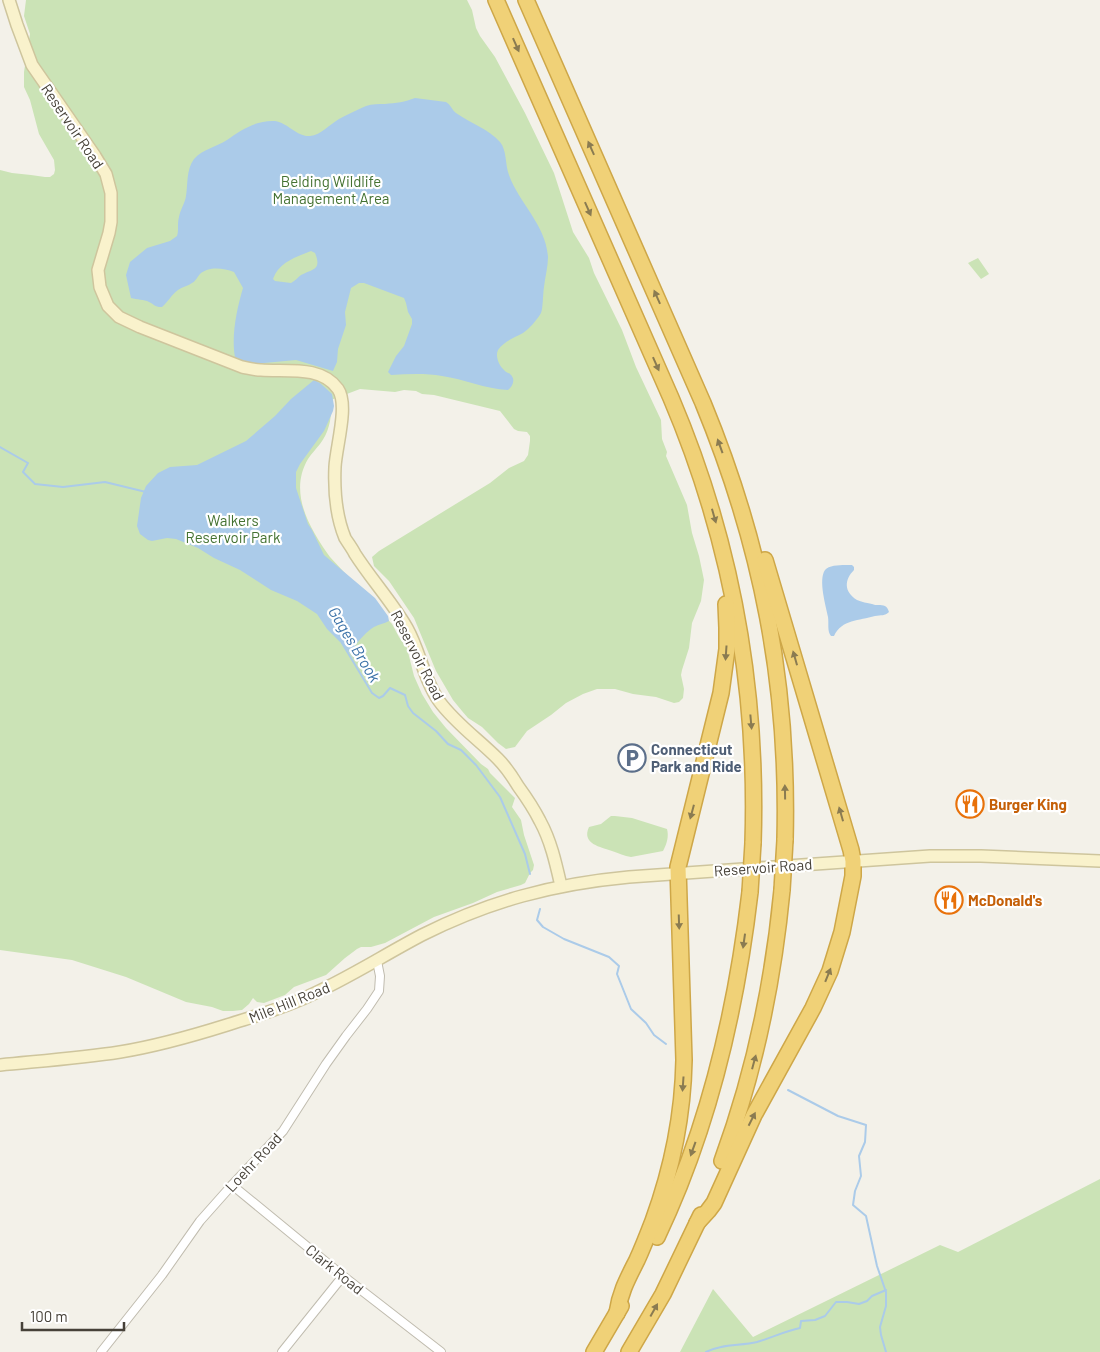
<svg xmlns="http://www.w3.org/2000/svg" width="1100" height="1352" font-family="Barlow,sans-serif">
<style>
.green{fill:#cbe3b6}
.water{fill:#abcbe9;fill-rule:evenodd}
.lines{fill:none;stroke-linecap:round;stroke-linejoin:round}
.stream{stroke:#abcbe9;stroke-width:2}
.street-casing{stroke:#c0bcaf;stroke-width:10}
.secondary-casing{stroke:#cec59d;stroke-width:14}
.highway-casing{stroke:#cea748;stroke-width:18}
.street{stroke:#fff;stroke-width:8}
.secondary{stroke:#f9f2cc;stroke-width:11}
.highway{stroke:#f0d177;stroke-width:15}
.highway-bridge-casing{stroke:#cea748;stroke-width:18;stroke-linecap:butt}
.highway-bridge{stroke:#f0d177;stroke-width:15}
.oneway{fill:#8a7b51}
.labels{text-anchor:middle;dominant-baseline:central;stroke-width:4.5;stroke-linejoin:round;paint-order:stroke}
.street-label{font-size:15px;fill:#464138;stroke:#fff}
.park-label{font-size:15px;fill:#447231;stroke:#fff}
.service-label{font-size:15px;font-weight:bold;fill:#4e5e75;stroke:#fff;text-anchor:start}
.food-label{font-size:15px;font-weight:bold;fill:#c56008;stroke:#fff;text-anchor:start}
.water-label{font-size:16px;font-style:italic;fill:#3b72a8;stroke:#fff}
</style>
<rect width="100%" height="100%" fill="#f3f1e9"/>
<g class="green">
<path d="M26,0h441l5,10 4,18 4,8 15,21 30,56 29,60 19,59 16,26 5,15 28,57 14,37 25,53 1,19 5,13 -1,4 21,49 5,28 7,23 5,24 -3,21 -9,22 -3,25 -7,22 -1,5 3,14 -1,9 -4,4 -5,1 -18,-6 -23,-3 -18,-5h-18l-14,5 -17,9 -15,12 -24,16 -12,16 -9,2 -8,-6 -16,-16 -14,-9 -6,-7 -9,-11 -17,-29 -22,-53 -25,-37 -15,-15 -2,-9 7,-6 111,-68 19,-15 15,-7 4,-6 2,-14v-5l-3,-4 -9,-1 -4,-2 -14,-18 -66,-16 -12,-1 -6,-3 -12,-1 -9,2 -35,-3 -29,11c1,16 -1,31 -11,44 -4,5 -8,9 -12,15 -20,34 2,70 22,98l62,67 7,13 8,11 7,28 8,18 11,18 13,16 35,36 7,5 2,4 25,25 -3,9 9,13 3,15 10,30 -1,5 -3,3 -5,10 -4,2 -24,7 -24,11 -39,14 -49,26 -14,4h-10l-4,2 -12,9 -19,17 -32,12 -9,8 -21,8 -7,-1 -4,-4 -4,6 -7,6 -9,1h-10l-11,-4 -26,-5 -60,-25 -54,-17 -72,-10v-780l12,3 19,2 14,2h5l4,-3 1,-4 -1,-10 -15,-26 -9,-34 -6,-13v-15l6,-38 -6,-18z"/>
<path d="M978,258l11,16 -8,5 -13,-16z"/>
<path d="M611,816h4l17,2 35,11c2,7 0,15 -4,22l-32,6c-7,-1 -12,-4 -19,-6 -11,-4 -31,-7 -23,-24l12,-3z"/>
<path d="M1100,1179v173h-420l33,-63 40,48 187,-92 18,7z"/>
</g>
<g class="water">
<path d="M415,98l31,4c5,3 6,8 10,11 14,10 33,16 44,29 7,8 5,23 9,33 10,28 37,50 39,82 0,10 -3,20 -4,30 -1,6 -1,23 -3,26 -4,7 -12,16 -18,20 -9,5 -19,8 -25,17 -3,6 1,16 6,20 1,2 5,3 6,4 6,5 3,12 -2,16 -23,-1 -44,-11 -66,-14 -16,-3 -34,-2 -51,-1l-3,-3 8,-16 8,-10 8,-22v-5l-4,-7 -2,-9 -2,-5 -40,-15h-5l-8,5 -6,24 1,13 -8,24 -1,13 -4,9 -37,-11 -32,3h-12l-6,-1 -11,-5c-4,-21 2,-49 8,-69l-9,-16c-11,-4 -25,-6 -34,2 -3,3 -4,7 -8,9 -4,3 -10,4 -14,7 -6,4 -10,12 -16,17 -7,0 -7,-2 -13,-5 -5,-3 -12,-2 -18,-4l-5,-23 4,-13 17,-14 23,-7 7,-5c2,-6 0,-12 2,-19 1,-7 6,-14 7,-21 2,-12 0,-26 8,-37 9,-10 22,-12 33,-19 14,-10 29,-20 48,-19 13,2 22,16 35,15 11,-1 20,-12 29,-17 9,-5 18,-9 27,-13 6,-2 13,-2 19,-2 11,-1 20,-2 30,-6zM311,251l4,2c7,17 -2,16 -14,22 -4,3 -6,6 -10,8l-16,-2 -2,-2c6,-17 23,-22 38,-28z"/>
<path d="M314,380l6,3 12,11 2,12 -1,5 -9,20 -24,33 -4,8v16l12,36 4,6 12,25 51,43 13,18 1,5c-5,3 -10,3 -15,6 -7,4 -16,14 -20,21l4,7 -2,4 -2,-1 -10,-12 -17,-17 -10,-15 -20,-13 -26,-11 -31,-20 -26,-12 -16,-10 -22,-9 -9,-1 -15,3 -4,-1 -8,-6 -3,-8 4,-28 5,-12 12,-13 12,-6 27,-2 49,-24 29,-25 16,-17z"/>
<path d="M852,565l2,2v3c-10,10 -10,22 3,30 4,2 11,3 15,4 4,2 9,0 13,2 2,1 3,3 4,6 -4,4 -8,3 -14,4 -16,5 -33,3 -41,20h-3c-4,-5 -2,-12 -3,-19 -2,-11 -10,-37 -3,-47 5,-6 20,-5 27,-5z"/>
</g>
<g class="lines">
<g class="stream">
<path d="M0,447l28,16 -5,9 12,12 28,3 42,-5 41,10"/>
<path d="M342,643l30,50 7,5 4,-2 7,-8 15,7 3,11 5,7 23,18 12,13 13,6 15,15 24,32 25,57 5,20"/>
<path d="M540,909l-3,11 6,7 21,12 45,18 10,9 -2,8 14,35 15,14 8,12 12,9"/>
<path d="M788,1090l50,26 28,9 -1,17 -6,14 2,20 -6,15 -2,14 13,11 11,50 9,26v14l-6,21 1,8 5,17"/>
<path d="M706,1352c15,-8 34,-6 51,-10 14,-4 28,-11 43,-14l1,-7 14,-1 10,-4 11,-14h11l12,2 8,-3 5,-5 14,-6"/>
</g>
<g class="street-casing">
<g id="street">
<path d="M232,1185l111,91 98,76"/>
<path d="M101,1352l61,-77 38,-54 32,-36 51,-54 43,-67 20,-28 21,-27 12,-18 1,-15 -3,-15"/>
<path d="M282,1352l61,-76"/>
</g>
</g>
<g class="secondary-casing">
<g id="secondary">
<path d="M9,0l8,25 15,40 63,91 11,18 5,19v29l-2,11 -11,37 2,17 8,19 11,11 21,10 102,40c6,1 12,3 19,3 25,2 60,-5 77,19 11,16 -2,58 -3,78 -1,23 1,49 10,71 3,5 7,10 10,16 16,25 37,48 52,74 13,23 17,52 32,73 16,22 39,38 59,58 8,8 14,17 20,27 8,11 16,23 22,35 11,20 16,43 21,65"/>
<path d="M0,1065c40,-4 81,-7 120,-13 37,-6 72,-16 107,-27 25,-8 51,-15 75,-26 42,-18 80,-43 120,-64 68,-34 131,-51 207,-58l301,-21h51l119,5"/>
</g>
</g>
<g class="highway-casing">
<g id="highway">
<path d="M496,0l175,398c60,141 87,292 82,445"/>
<path d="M526,0l177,403c59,143 86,282 82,437"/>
<path d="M722,1161c33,-90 51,-176 60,-271"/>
<path d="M697,1223l11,-12 6,-8 40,-88 59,-107 17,-37 12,-39 11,-56v-15l-2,-11 -86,-290"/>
<path d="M657,1237c52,-109 79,-225 93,-345"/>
<path d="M617,1313c3,-21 11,-35 20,-53 6,-13 11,-26 16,-39 19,-52 30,-106 31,-161l-6,-193 43,-174 6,-44v-21l-1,-24"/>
<path d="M594,1352l27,-46"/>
<path d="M629,1352l34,-58 38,-79"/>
</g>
</g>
<use href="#street" class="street"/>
<use href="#secondary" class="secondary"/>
<use href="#highway" class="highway"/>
<g class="highway-bridge-casing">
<g id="highway-bridge">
<path d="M782,890l3,-50"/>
<path d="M750,892l3,-49"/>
</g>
</g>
<use href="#highway-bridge" class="highway-bridge"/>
</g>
<defs><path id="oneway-solid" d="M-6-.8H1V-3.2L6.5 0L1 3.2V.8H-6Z" transform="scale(1.25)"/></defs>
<g class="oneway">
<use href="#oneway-solid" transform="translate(516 45) rotate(66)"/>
<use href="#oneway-solid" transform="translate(591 148) rotate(-114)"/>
<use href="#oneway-solid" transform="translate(588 209) rotate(66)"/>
<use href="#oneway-solid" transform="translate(657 297) rotate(-114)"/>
<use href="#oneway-solid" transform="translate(656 364) rotate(66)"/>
<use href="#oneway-solid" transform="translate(720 446) rotate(-110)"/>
<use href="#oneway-solid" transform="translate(714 516) rotate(74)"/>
<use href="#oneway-solid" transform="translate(726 653) rotate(94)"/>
<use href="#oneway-solid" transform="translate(795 658) rotate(-106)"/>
<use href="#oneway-solid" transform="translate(751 722) rotate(85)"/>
<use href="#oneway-solid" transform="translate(785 792) rotate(-91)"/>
<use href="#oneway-solid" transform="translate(692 812) rotate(105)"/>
<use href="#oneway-solid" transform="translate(841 814) rotate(-106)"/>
<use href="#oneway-solid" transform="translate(679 922) rotate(88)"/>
<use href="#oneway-solid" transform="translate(744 941) rotate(98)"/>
<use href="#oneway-solid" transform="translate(828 975) rotate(-68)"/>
<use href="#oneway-solid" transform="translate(754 1062) rotate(-75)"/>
<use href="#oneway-solid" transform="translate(683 1084) rotate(94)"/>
<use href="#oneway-solid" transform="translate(752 1119) rotate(-63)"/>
<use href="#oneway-solid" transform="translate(693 1149) rotate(110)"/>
<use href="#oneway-solid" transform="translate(654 1310) rotate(-61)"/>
</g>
<defs>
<g id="parking-ring" transform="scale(1.4375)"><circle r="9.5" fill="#fff" stroke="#5c6f8a" stroke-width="1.5"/><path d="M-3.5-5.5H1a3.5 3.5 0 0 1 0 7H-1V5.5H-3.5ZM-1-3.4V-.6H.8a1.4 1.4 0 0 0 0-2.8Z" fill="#5c6f8a"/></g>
<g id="restaurant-ring" transform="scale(1.4375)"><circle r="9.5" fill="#fff" stroke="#e8710a" stroke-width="1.5"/><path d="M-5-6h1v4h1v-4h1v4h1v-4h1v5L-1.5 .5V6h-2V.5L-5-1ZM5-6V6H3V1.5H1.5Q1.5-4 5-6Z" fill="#e8710a"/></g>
</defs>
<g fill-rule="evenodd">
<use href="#parking-ring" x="632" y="758"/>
<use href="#restaurant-ring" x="970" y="804"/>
<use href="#restaurant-ring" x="949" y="900"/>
</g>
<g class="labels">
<g class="street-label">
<text transform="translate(73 126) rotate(56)">Reservoir Road</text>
<text transform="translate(418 655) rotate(63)">Reservoir Road</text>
<text transform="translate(763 867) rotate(-4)">Reservoir Road</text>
<text transform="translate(289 1002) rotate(-22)">Mile Hill Road</text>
<text transform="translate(253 1162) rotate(-47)">Loehr Road</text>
<text transform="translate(335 1269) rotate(39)">Clark Road</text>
</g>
<g class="park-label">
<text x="331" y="181">Belding Wildlife<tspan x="331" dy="17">Management Area</tspan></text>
<text x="233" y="520">Walkers<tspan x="233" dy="17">Reservoir Park</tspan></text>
</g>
<g class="service-label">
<text x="651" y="749">Connecticut<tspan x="651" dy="17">Park and Ride</tspan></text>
</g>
<g class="food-label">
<text x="989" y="804">Burger King</text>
<text x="968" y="900">McDonald's</text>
</g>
<g class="water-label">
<text transform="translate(355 644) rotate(59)">Gages Brook</text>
</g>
</g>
<path d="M22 1322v8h102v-8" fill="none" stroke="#464138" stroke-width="2.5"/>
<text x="30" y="1322" font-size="15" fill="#464138" stroke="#ffffff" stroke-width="4" paint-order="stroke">100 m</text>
</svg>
